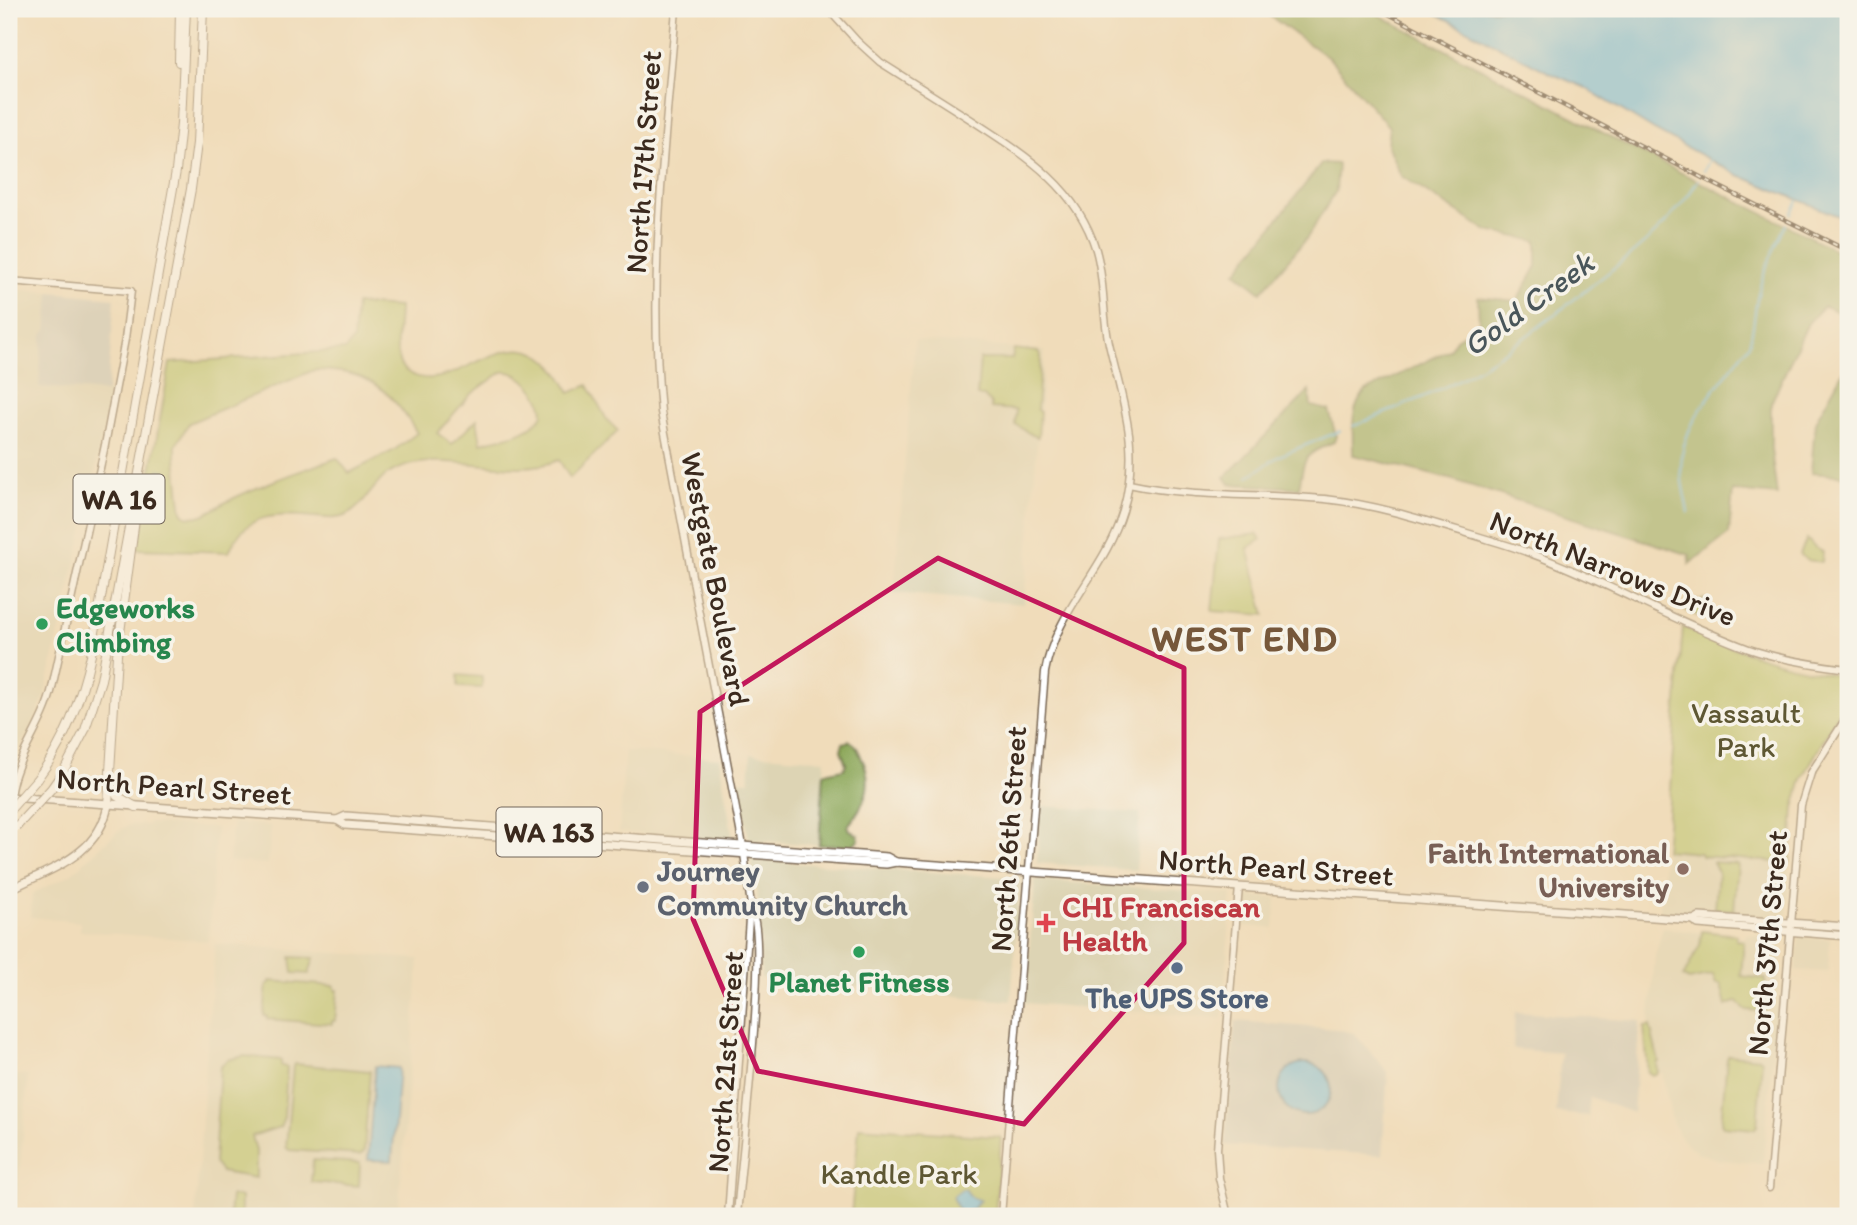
<svg xmlns="http://www.w3.org/2000/svg" width="1857" height="1225" font-family="Itim,sans-serif">
<style>
.built{fill:#ddd4b4}
.industrial{fill:#c6c5b8}
.green{fill:#b1c164;stroke:#767641;stroke-width:2;fill-rule:evenodd}
.forest{fill:#8ca75a;stroke:#64683c;stroke-width:2}
.water{fill:#6abce5;stroke:#527382;stroke-width:2}
.lines{fill:none;stroke-linecap:round;stroke-linejoin:round}
.stream{stroke:#6abce5;stroke-width:2}
.secondary-casing{stroke:#7a6855;stroke-width:9}
.primary-casing{stroke:#7a6855;stroke-width:10}
.highway-casing{stroke:#7a6855;stroke-width:10}
.secondary{stroke:#fff;stroke-width:6}
.primary{stroke:#fff;stroke-width:7}
.highway{stroke:#fff;stroke-width:8}
.rail-casing{stroke:#3b2a1e;stroke-width:4.5}
.rail{stroke:#f7f3e8;stroke-width:2;stroke-dasharray:5;stroke-linecap:butt}
.highway-bridge-casing{stroke:#7a6855;stroke-width:10;stroke-linecap:butt}
.highway-bridge{stroke:#fff;stroke-width:8}
.marked{fill:none;stroke:#c2185b;stroke-width:5;stroke-linejoin:round}
.leisure-dot{fill:#2e9e5b;stroke:#f7f3e8;stroke-width:2.5}
.education-dot{fill:#8d6e63;stroke:#f7f3e8;stroke-width:2.5}
.worship-dot{fill:#6b7280;stroke:#f7f3e8;stroke-width:2.5}
.health-dot{fill:#e0444e;stroke:#f7f3e8;stroke-width:2.5}
.service-dot{fill:#5c6f8a;stroke:#f7f3e8;stroke-width:2.5}
.labels{text-anchor:middle;dominant-baseline:central;stroke-width:7;stroke-linejoin:round;paint-order:stroke}
.shield{fill:#f7f3e8;stroke:#73665b;stroke-width:2}
.shield-label{font-size:28px;font-weight:bold;fill:#3b2a1e}
.street-label{font-size:30px;fill:#3b2a1e;stroke:#f7f3e8}
.leisure-label{font-size:30px;font-weight:bold;fill:#27864d;stroke:#f7f3e8;text-anchor:start}
.park-label{font-size:30px;fill:#5e5733;stroke:#f7f3e8}
.education-label{font-size:30px;font-weight:bold;fill:#785e54;stroke:#f7f3e8;text-anchor:end}
.worship-label{font-size:30px;font-weight:bold;fill:#5b616d;stroke:#f7f3e8;text-anchor:start}
.health-label{font-size:30px;font-weight:bold;fill:#be3a42;stroke:#f7f3e8;text-anchor:start}
.service-label{font-size:30px;font-weight:bold;fill:#4e5e75;stroke:#f7f3e8}
.water-label{font-size:32px;font-style:italic;fill:#49565a;stroke:#f7f3e8}
.district-label{font-size:37px;font-weight:bold;letter-spacing:2px;fill:#76573a;stroke:#f7f3e8}
</style>
<rect width="100%" height="100%" fill="#f7f3e8"/>
<filter id="ink" filterUnits="userSpaceOnUse"><feTurbulence type="fractalNoise" baseFrequency=".0143" numOctaves="2"/><feDisplacementMap in="SourceGraphic" scale="14" xChannelSelector="R" yChannelSelector="G"/><feConvolveMatrix kernelMatrix="1 2 1 2 8 2 1 2 1" color-interpolation-filters="sRGB"/></filter>
<filter id="wash" filterUnits="userSpaceOnUse"><feTurbulence type="fractalNoise" baseFrequency=".00686" numOctaves="4" result="noise"/><feDisplacementMap in="SourceGraphic" scale="28" xChannelSelector="R" yChannelSelector="G"/><feGaussianBlur stdDeviation="1.57" result="paint"/><feColorMatrix in="noise" values="0 0 0 0 0 0 0 0 0 0 0 0 0 0 0 0 0 1.4 0 .05"/><feComposite in="paint" operator="in"/></filter>
<g filter="url(#wash)">
<rect width="100%" height="100%" fill="#f0dcba"/>
<g class="built">
<path d="M21,290l29,2 -3,38 -5,6 -3,51 71,5 -21,113 -45,193 -11,26 -16,28 -8,28v-466l10,1z"/>
<path d="M915,340l130,11 -21,253 -130,-11z"/>
<path d="M625,751l94,7 14,81 -2,2 -112,-9z"/>
<path d="M751,754l74,6 -6,85 -70,-5 -11,-59h11z"/>
<path d="M1041,806l99,7 -4,57 -99,-7z"/>
<path d="M149,823l67,5 -8,113 -128,-10v-9l-50,-5 2,-23 39,-20 46,-42 12,-7h19z"/>
<path d="M233,823l38,3 -3,38 -39,-3z"/>
<path d="M1665,850l36,3v3l89,7 -3,55 -5,2 -122,-9z"/>
<path d="M751,860l269,18 -9,123 -250,-23 -1,-66z"/>
<path d="M1035,880l197,14 -10,124 -197,-15z"/>
<path d="M1246,896l30,2 -2,30 -30,-2z"/>
<path d="M1663,928l82,10 1,-4 37,2 -20,228 -43,-4 -22,-7 -9,-7 -10,-10 -7,-15 -10,-48 -17,-1 10,-116z"/>
<path d="M1799,937l31,2 -2,33 -32,-2z"/>
<path d="M215,944l204,15 -21,257h-203z"/>
<path d="M9,1074l19,1 -12,141h-7z"/>
</g>
<g class="industrial">
<path d="M50,292l65,6 -8,94 -68,-5 3,-51 5,-6z"/>
<path d="M1515,1012l125,9 -7,92 -43,-16 -2,19 -32,-3 5,-60 -48,-4z"/>
<path d="M1235,1021l101,8 18,4 34,39 -6,83 -157,-10z"/>
</g>
<g class="green">
<path d="M356,304l43,3c0,17 -5,38 0,54 1,6 5,9 10,12 48,30 114,-81 161,20l18,-8 19,35 11,11 -48,47 -11,-18c-53,22 -126,-18 -174,16 -13,12 -23,31 -38,39 -10,5 -22,3 -32,2 -38,-3 -69,-6 -86,35l-92,-3 33,-186 175,-13 8,-10zM314,370c54,0 76,18 103,63l-24,18 -44,22 -12,-15c-36,13 -73,25 -107,42 -15,7 -27,20 -44,16l-4,-4 -2,-14 -4,-40v-13l13,-22zM502,372c19,-2 41,23 41,42 -12,21 -40,23 -62,29l-4,-24 -25,25 -15,-11 33,-38z"/>
<path d="M1014,349l25,3 2,4 -4,54 3,2 -2,25c-11,-2 -13,-9 -23,-12l1,-15 -25,-2v-4l-7,-8h-7l3,-37h32z"/>
<path d="M1257,534l4,6 -13,8 17,67 -53,-4 7,-72z"/>
<path d="M1807,539l7,8 9,5 -1,10 -16,-2 -6,-6z"/>
<path d="M1705,599l2,4 -9,13 -13,-6 1,-10 14,1z"/>
<path d="M1683,627c53,23 107,43 165,49v17l-5,12 -41,74 -8,29 -4,55 -89,-7 -1,-3 -35,-3z"/>
<path d="M458,675l24,2v11l-24,-1z"/>
<path d="M1713,862l25,2 -4,46 -19,-1 3,-36z"/>
<path d="M1702,931l34,4v5l8,1 -3,35 25,3 -1,32 -20,-1 -7,-9 -12,5 -5,-22h-5l-3,-9 -24,5 -6,-3 17,-32z"/>
<path d="M291,957l23,1 -5,16 -16,-1z"/>
<path d="M270,981l65,5v4h3l-3,31h-3v3l-65,-5v-3h-3l3,-32h3z"/>
<path d="M1650,1026l9,36 -2,1 1,10 -6,2 -4,-3 -4,-45z"/>
<path d="M1729,1055l31,3 2,3 -5,65 -3,3 -31,-3 -2,-3 6,-65z"/>
<path d="M244,1056l37,4v6l6,1 -3,50 -4,10 -28,9 4,15v27l-35,-6 -7,-9 6,-96 7,-7z"/>
<path d="M295,1064l75,7 -6,81 -4,3 -71,-5 -3,-3 7,-81z"/>
<path d="M859,1127l140,10 2,2 -6,77h-144z"/>
<path d="M313,1160l47,3 -1,23 -48,-4z"/>
<path d="M231,1196l10,1v19h-12z"/>
</g>
<g class="forest">
<path d="M1260,9h108l266,140 214,107v85l-10,-29 -14,-6 -16,17 -37,80v46l6,46 -44,-4 -4,43 -40,30 1,-9 -237,-75 -100,-25c0,-22 -4,-47 13,-64l83,-41 7,-11 23,-15 -1,-27 39,4 20,-35v-25l-50,-10 -86,-55 -14,-31 2,-18 -59,-68z"/>
<path d="M1322,163l16,1 -2,27 -29,47 -46,54 -25,-20z"/>
<path d="M1848,362v114l-37,-3 4,-51z"/>
<path d="M1309,391l2,15 18,4 7,26 -2,6c-31,13 -29,14 -35,46l-69,-4 -5,-7z"/>
<path d="M850,741c7,4 9,11 12,18 13,26 2,46 -14,67l2,4 8,5 1,5 -9,6 -31,-1 5,-72 20,-4 2,-5 -5,-14 2,-7z"/>
</g>
<g class="water">
<path d="M1428,9h420v211l-110,-45 -84,-45 -70,-43 -34,-14z"/>
<path d="M159,470l6,1v11l3,8 -4,7h-4l-6,-7 5,-11z"/>
<circle cx="1305" cy="1089" r="26"/>
<path d="M375,1066l24,2 -7,93 -24,-1z"/>
<path d="M962,1189h3l7,9 8,2 -8,9 -11,6 -9,-18z"/>
</g>
<g class="lines">
<g class="stream">
<path d="M1704,171l6,-12"/>
<path d="M1791,214l7,-13"/>
<path d="M1353,426c39,-16 79,-31 116,-52 45,-26 85,-59 126,-91 42,-33 75,-57 104,-104"/>
<path d="M1248,477l31,-21 61,-25"/>
<path d="M1688,513c-2,-14 -7,-29 -7,-43 -1,-51 42,-86 68,-126 6,-18 5,-36 10,-54 6,-24 17,-44 27,-66"/>
</g>
</g>
</g>
<g filter="url(#ink)">
<g class="lines">
<g class="secondary-casing">
<g id="secondary">
<path d="M676,9c-11,133 -28,269 -15,403l82,434 9,67c17,25 -12,257 -15,303"/>
<path d="M828,9l29,32 23,21c30,19 60,38 90,57 52,34 107,67 126,131 9,31 6,63 13,94 14,61 32,103 14,167 -18,60 -67,99 -78,161l-44,544"/>
<path d="M9,281l122,10 -6,48 -20,106 -53,243c-9,39 -37,68 -42,109"/>
<path d="M1129,484c64,14 131,9 196,15 56,6 111,25 165,41 91,26 171,77 259,109 32,11 66,16 99,20"/>
<path d="M1769,1188l32,-383 10,-32 37,-58"/>
<path d="M728,1216l21,-297 3,-6"/>
<path d="M1228,1216l-9,-38 -2,-29 22,-262"/>
</g>
</g>
<g class="primary-casing">
<g id="primary">
<path d="M9,797l328,23 8,5 541,39 10,-2 798,58 4,4 150,12"/>
<path d="M337,820l9,-4 541,41 9,5"/>
<path d="M9,890c40,-21 90,-34 99,-85"/>
<path d="M1694,920l5,-3 149,10"/>
</g>
</g>
<g class="highway-casing">
<g id="highway">
<path d="M179,62l1,-53"/>
<path d="M63,772l22,-42 16,-50 90,-491 6,-46 6,-134"/>
<path d="M37,779c28,-37 44,-79 54,-124l85,-484 5,-47 5,-115"/>
<path d="M111,785l6,11 19,11"/>
<path d="M108,805l9,-150 19,-143"/>
</g>
</g>
<use href="#secondary" class="secondary"/>
<use href="#primary" class="primary"/>
<use href="#highway" class="highway"/>
<g class="rail-casing">
<path id="rail" d="M1379,9l333,174 136,68"/>
</g>
<use href="#rail" class="rail"/>
<g class="highway-bridge-casing">
<g id="highway-bridge">
<path d="M9,811l28,-32"/>
<path d="M16,827l35,-38 12,-17"/>
</g>
</g>
<use href="#highway-bridge" class="highway-bridge"/>
</g>
</g>
<path d="M0 0H1857V1225H0ZM938,558l246,110v275l-160,181 -266,-53 -65,-152 7,-207z" fill="#f0dcba" fill-opacity=".55" fill-rule="evenodd"/>
<path class="marked" d="M938,558l246,110v275l-160,181 -266,-53 -65,-152 7,-207z"/>
<g class="leisure-dot">
<circle cx="42" cy="624" r="7"/>
<circle cx="859" cy="952" r="7"/>
</g>
<circle class="education-dot" cx="1683" cy="869" r="7"/>
<circle class="worship-dot" cx="643" cy="887" r="7"/>
<path class="health-dot" d="M1042.5 912.5h7v7h7v7h-7v7h-7v-7h-7v-7h7z"/>
<circle class="service-dot" cx="1177" cy="968" r="7"/>
<g class="labels">
<g class="shield">
<rect x="73.5" y="474.5" width="91" height="49" rx="5"/>
<rect x="496.5" y="807.5" width="105" height="49" rx="5"/>
</g>
<g class="shield-label">
<text x="119" y="499">WA 16</text>
<text x="549" y="832">WA 163</text>
</g>
<g class="street-label">
<text transform="translate(643 162) rotate(-86)">North 17th Street</text>
<text transform="translate(1613 568) rotate(22)">North Narrows Drive</text>
<text transform="translate(716 579) rotate(79)">Westgate Boulevard</text>
<text transform="translate(174 786) rotate(4)">North Pearl Street</text>
<text transform="translate(1008 839) rotate(-86)">North 26th Street</text>
<text transform="translate(1276 867) rotate(4)">North Pearl Street</text>
<text transform="translate(1767 943) rotate(-85)">North 37th Street</text>
<text transform="translate(725 1062) rotate(-86)">North 21st Street</text>
</g>
<g class="leisure-label">
<text x="56" y="607">Edgeworks<tspan x="56" dy="34">Climbing</tspan></text>
<text x="859" y="981" text-anchor="middle">Planet Fitness</text>
</g>
<g class="park-label">
<text x="1746" y="712">Vassault<tspan x="1746" dy="34">Park</tspan></text>
<text x="899" y="1173">Kandle Park</text>
</g>
<g class="education-label">
<text x="1669" y="852">Faith International<tspan x="1669" dy="34">University</tspan></text>
</g>
<g class="worship-label">
<text x="657" y="870">Journey<tspan x="657" dy="34">Community Church</tspan></text>
</g>
<g class="health-label">
<text x="1062" y="906">CHI Franciscan<tspan x="1062" dy="34">Health</tspan></text>
</g>
<g class="service-label">
<text x="1177" y="997">The UPS Store</text>
</g>
<g class="water-label">
<text transform="translate(1528 304) rotate(-36)">Gold Creek</text>
</g>
<g class="district-label">
<text x="1245" y="638">WEST END</text>
</g>
</g>
<rect width="1857" height="1225" fill="none" stroke="#f7f3e8" stroke-width="35"/>
</svg>
